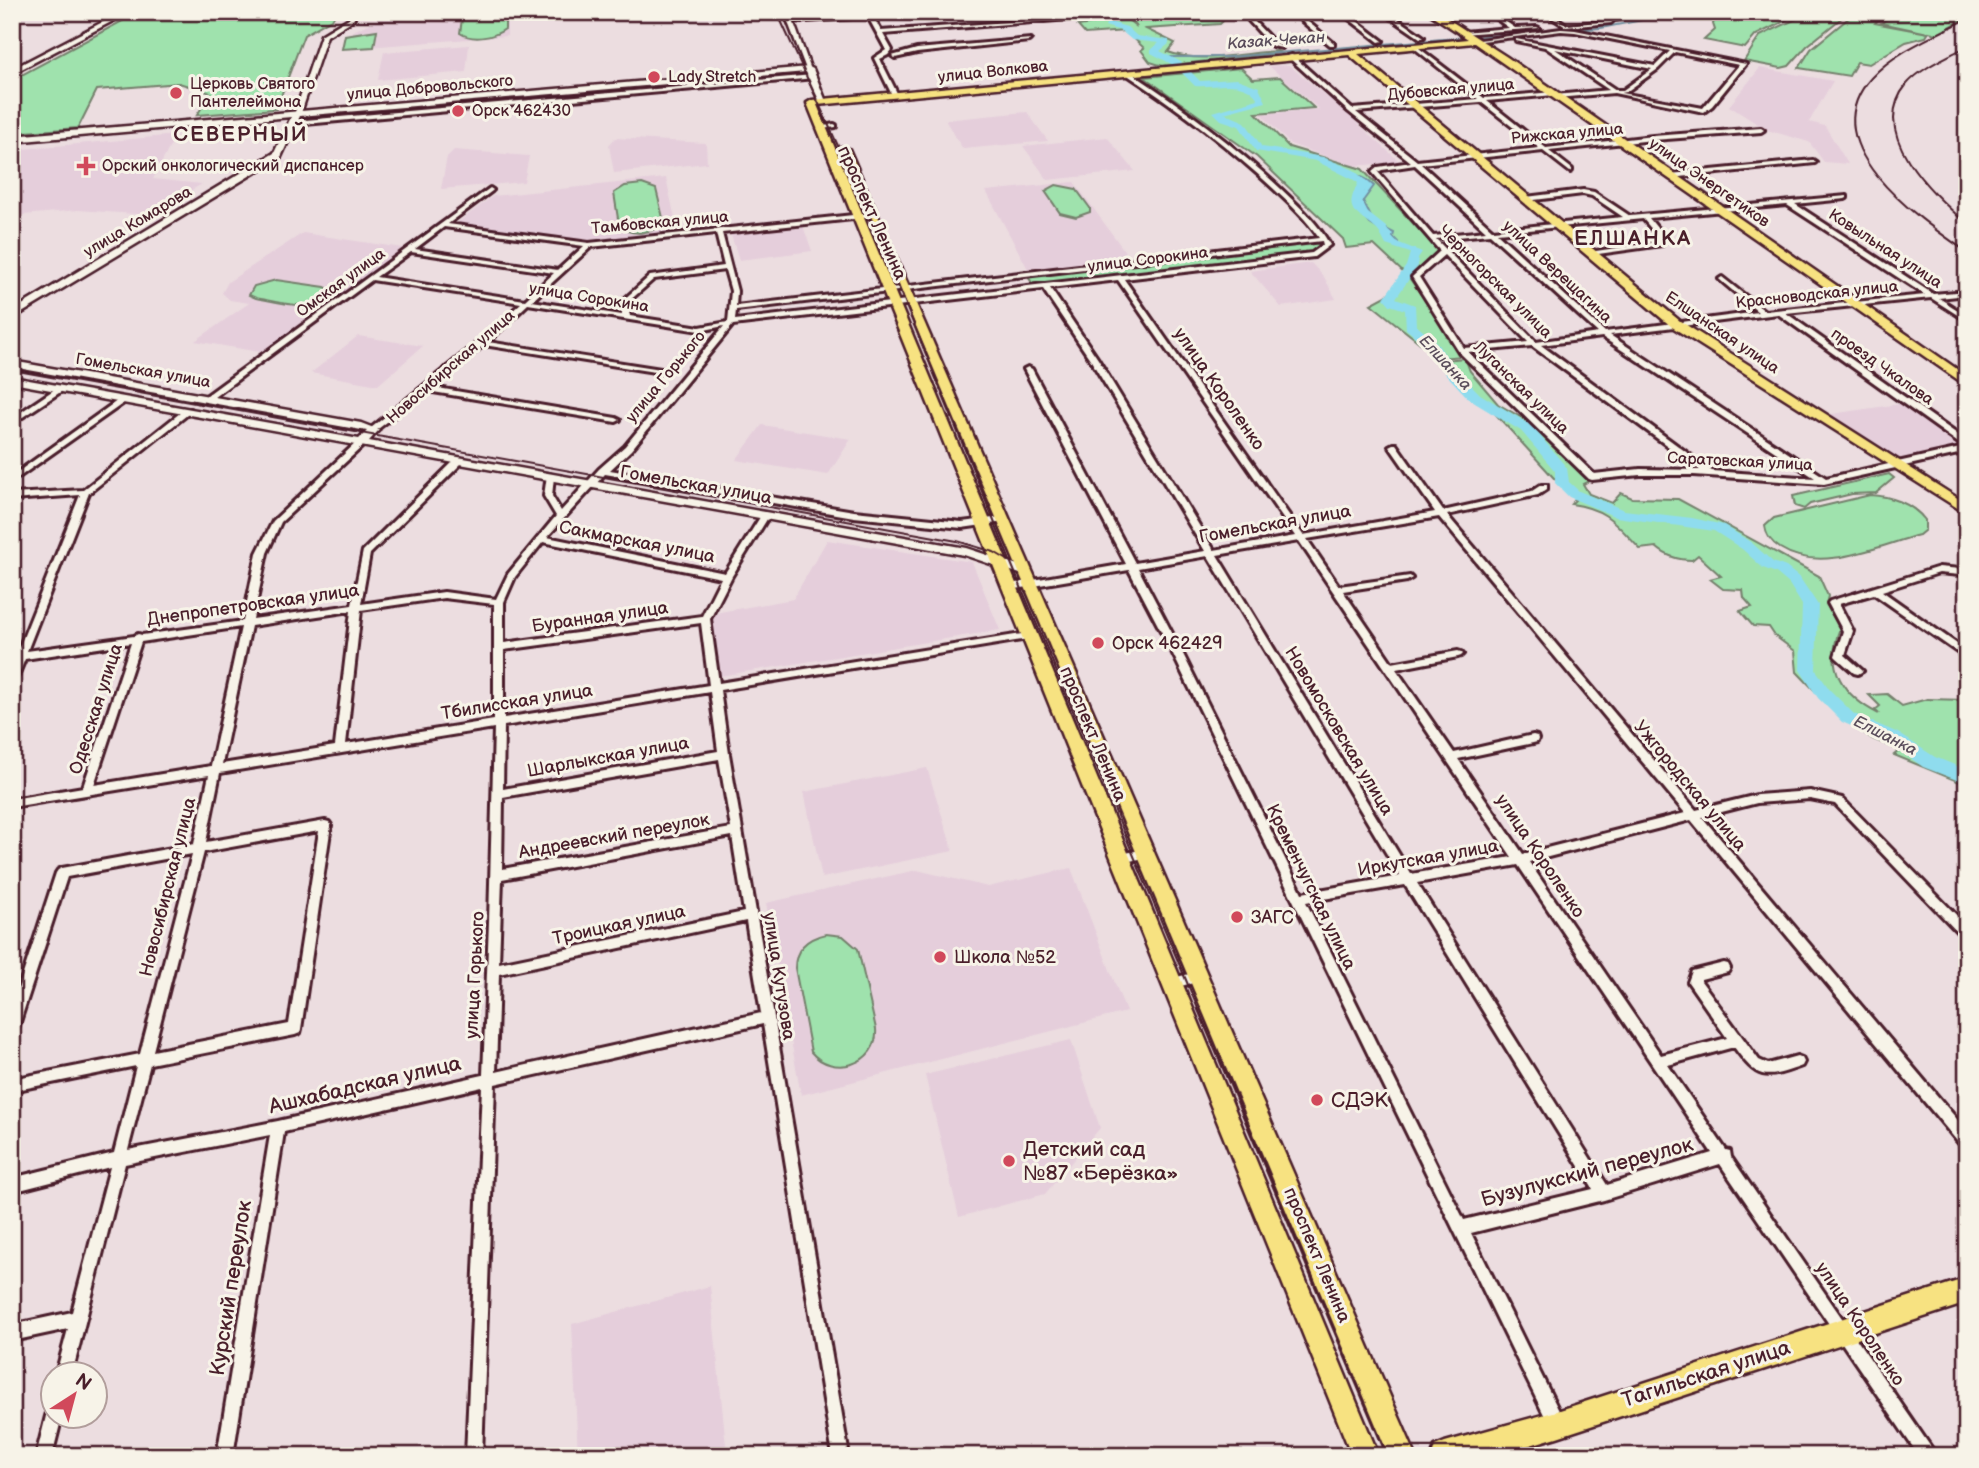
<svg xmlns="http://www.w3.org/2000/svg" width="1979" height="1468" font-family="'Balsamiq Sans',sans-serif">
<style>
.built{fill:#e5cedb}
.green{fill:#9fe2ad;stroke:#74806c;stroke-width:2}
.water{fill:#8fdcee;stroke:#7390a0;stroke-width:2}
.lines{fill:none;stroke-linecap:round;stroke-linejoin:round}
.stream{stroke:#7390a0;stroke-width:2}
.river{fill:#8fdcee;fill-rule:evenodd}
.minor-casing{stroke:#4a1f2b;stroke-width:6}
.tertiary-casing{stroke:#4a1f2b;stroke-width:5}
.secondary-casing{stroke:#4a1f2b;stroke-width:5}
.primary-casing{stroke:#4a1f2b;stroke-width:5}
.minor{fill:#f7f3e8;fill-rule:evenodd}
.tertiary{fill:#f7f3e8;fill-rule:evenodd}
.secondary{fill:#f7f3e8;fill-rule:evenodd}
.primary{fill:#f7e281;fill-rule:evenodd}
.tram-far1{stroke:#4a1f2b;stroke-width:2}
.tram{stroke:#4a1f2b;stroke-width:2.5}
.rail{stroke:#4a1f2b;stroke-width:2}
.poi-dot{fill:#d1495b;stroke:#f7f3e8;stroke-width:2.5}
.labels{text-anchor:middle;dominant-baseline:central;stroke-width:6;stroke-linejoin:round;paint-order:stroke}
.far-water-label{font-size:16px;font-style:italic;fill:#5b4e5c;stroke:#f7f3e8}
.far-street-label{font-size:16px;fill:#4a1f2b;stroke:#f7f3e8}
.far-poi-label{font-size:16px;fill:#4a1f2b;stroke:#f7f3e8;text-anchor:start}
.street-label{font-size:18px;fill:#4a1f2b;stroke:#f7f3e8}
.poi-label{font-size:18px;fill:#4a1f2b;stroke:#f7f3e8;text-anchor:start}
.far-district-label{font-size:21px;font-weight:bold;letter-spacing:2px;fill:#4a1f2b;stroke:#f7f3e8}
.near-street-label{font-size:21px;fill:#4a1f2b;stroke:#f7f3e8}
.near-poi-label{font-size:21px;fill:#4a1f2b;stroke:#f7f3e8;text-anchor:start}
</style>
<rect width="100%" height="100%" fill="#ecdde0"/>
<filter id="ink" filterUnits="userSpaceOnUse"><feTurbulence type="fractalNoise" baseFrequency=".0143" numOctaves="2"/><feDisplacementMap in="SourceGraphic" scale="14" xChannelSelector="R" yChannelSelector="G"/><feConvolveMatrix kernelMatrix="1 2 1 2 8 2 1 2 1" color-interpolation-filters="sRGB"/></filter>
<g filter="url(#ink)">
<g class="built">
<path d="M406,12h101v24l-165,13 3,-14 31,-15 28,-2z"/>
<path d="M469,45l-3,27 -88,8 6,-28z"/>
<path d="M1289,65l56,47 55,50 -46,4 -64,-22 -29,-30 58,-5 -50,-43z"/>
<path d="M1760,68l73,13 -24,41 16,4 23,38 -24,-2 -15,-20 -42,-12 -38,-24z"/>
<path d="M1027,112l21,29 -85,8 -18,-29z"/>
<path d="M176,135l-23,44 49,5 -54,31 -70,-5 -66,6v-66z"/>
<path d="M1107,137l28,34 -87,9 -25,-34z"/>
<path d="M615,138l91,5 1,20 -93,10 -5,-28z"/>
<path d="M454,150l75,6 -5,26 -83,7 6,-32z"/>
<path d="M666,178l12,54 -78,10 -143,-19 36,-27z"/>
<path d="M1074,182l55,75 -101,12 -42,-78z"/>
<path d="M803,226l9,25 -73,9 -8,-25z"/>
<path d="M303,233l106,16 -143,104 -71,-12 54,-38 -19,-3 -8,-7 6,-11z"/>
<path d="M1311,263l13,14 12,22 -55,8 -31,-36z"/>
<path d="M358,336l65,10 -45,39 -67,-12z"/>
<path d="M1906,403l58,43 -68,15 -71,-46z"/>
<path d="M762,425l89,14 -23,36 -92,-15z"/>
<path d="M827,540l145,22 28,68 -280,46 -10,-58 10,-6 73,-13z"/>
<path d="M927,768l26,83 -131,27 -18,-86z"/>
<path d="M1071,868l55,144 -325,83 -35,-192 151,-33 71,17z"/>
<path d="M1071,1040l29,88 -55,66 -86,23 -34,-142z"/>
<path d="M710,1286l17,170h-149l-6,-132z"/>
</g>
<g class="green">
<path d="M139,12h197l-3,6 -29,17 -28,74 -79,6 14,-22 -32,-10 -82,7 -19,38 -66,5v-53z"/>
<path d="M463,12h42v17c-12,9 -33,12 -45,4z"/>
<path d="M1092,12h26l19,15 -11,-15h101l4,3 -69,3 63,1 -5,5 -74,5 29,14 -7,9c31,12 75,1 109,-1l4,2 -118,13 -13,-4 -9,-12 3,-2 -18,-17 -41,3 -7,-8 14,-2 -5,-7 8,-1z"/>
<path d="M1738,12h65l-47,23 -11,13 -41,-8 11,-10 -2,-6 2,-6h19z"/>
<path d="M1811,12h38l-42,34 -18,20 -8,2 -37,-7 16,-25z"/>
<path d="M1856,12h29l-10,11 53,10 -47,-10 16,-11h70v5l-30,17 -8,-2 -3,5 -20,5 -37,22 -12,-2 -8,14 -50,-8 12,-19z"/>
<path d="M377,30l-3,17 -32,2 3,-14z"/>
<path d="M1241,68l12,11 27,-2 34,31 -58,5 33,34 73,22 77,82 -29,28 54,77 -25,2 -68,-54 15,-8 20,-21 -32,-30 -28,3 -3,-9 -86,-82 -113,-80z"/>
<path d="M644,88l-9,3 -316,28v-2z"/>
<path d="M642,184l14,5 8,33c-10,12 -34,15 -45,3l-5,-32 11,-7z"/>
<path d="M1056,185l20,4 14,19v4l-14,5 -16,-4 -15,-22z"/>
<path d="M1324,239l1,9 -11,7 -279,32 -9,-13z"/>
<path d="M276,280l49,7 6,3 1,4c-18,20 -53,8 -76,4l-7,-3 5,-9z"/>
<path d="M1465,358l5,13 28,33 35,20 58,56 -8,4 6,10 23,9 9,-10 11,5 46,1 141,77 9,20 -2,8 14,24c-16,40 3,68 39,86l-4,-4 5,-4 -11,-11 18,-1 15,12 25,-7 40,1v85l-73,-30 6,-5 -27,-11 -34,-23 -42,-44 -2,-21 -20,-15 -6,-9 -16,-1 -13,-15 12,-4 -8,-9 -1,-8 -20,-1 -13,-10 11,-3 -23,-21 -6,5c-13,0 -26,-4 -36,-13l-16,2c-24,-25 -32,-40 -69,-45l8,-8 -6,-5 -10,-3 -83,-91 -33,-26 -6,-8 3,-1 -1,-2z"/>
<path d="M1889,474l5,4 -18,15 -24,1 -42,10 -6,5 -9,-3 -2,-10z"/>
<path d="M1870,495c20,1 42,8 55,25v10l-6,5c-42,11 -98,39 -139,13 -9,-6 -14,-12 -15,-22l9,-8z"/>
<path d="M826,934l17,2 15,13 18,80c3,36 -44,49 -65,23l-16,-84c0,-20 13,-30 31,-34z"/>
</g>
<path class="water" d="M1357,175l9,4 8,7 -11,15 11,22 20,10 -1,4 5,5 -1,4 -7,-3 -5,-6 1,-3 -16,-10 -15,-19 3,-3 -2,-6 7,-3 1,-10 -10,-7z"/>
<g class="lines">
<g class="stream">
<path d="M1473,37l128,-9 82,-16"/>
<path d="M1163,57h66l238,-20"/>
</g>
<path class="river" d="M1104,12h9l5,6 -5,5 14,4 10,9 32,4v4l-9,7 21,11 19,19 37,-2 22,8 7,15 -42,11 21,9 17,25 61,10 31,13 14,13 -7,17 2,9 23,18 8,14 28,11 -4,6v8l-22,32 19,7 1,20 20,17 17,24 27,28 51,31 36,43 2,14 10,9 45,19 68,8 32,7 28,18 21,19 13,5 14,11 18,27 -2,65 14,20 24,24 44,19 37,24 32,13v14l-44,-17 -37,-26 -44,-19 -24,-24 -18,-28 2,-65 -13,-21 -13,-11 -13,-5 -21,-19 -28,-18 -98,-14 -47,-20 -14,-14v-12l-34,-40 -51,-31 -26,-28 -17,-25 -21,-18 -1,-19 -15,-5 -6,-7 22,-32 4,-13 -24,-8c-3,-5 -5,-11 -9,-15 -19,-18 -35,-16 -19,-47l-4,-3 -38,-19 -60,-10 -17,-25 -18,-6 -8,-8 45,-13c-14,-22 -42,-11 -63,-13l-20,-20 -24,-13v-4l8,-6 -27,-3 -11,-9 -16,-5 5,-8z"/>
<g class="minor-casing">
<g id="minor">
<path d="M866,12h46l-39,4 8,15 198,-14 2,1 -198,16 9,16 -4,5 -8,4 18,36 -3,2 -3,-2 -18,-37 12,-8 -18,-33 -78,5 -2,-1 79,-7z"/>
<path d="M1253,12h6l-6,5v3l23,24 6,2v2l-10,-2 -23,-25v-5z"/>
<path d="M1291,12h5l38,31v2h-4z"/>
<path d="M1340,12h5l38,29 -4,1z"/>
<path d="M1382,12h6l36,25 -4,1z"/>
<path d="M1487,12h5l23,16 22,-1 2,1 -78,6 2,-2 46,-4z"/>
<path d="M1543,12h6l18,13 42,-4 3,-3 34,-6h12l-44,8 -3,3 -45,4z"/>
<path d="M1561,29l14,1 171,34 -34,42 -8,6 -90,-19 -58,5 -2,-3 -67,6 59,47 107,-12 108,-8 3,2 -3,2 -108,8 -104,11 23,18v2l-2,1 -27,-21 -122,13 72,66 130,-13 -31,-21 -9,-2 -57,7 -3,-2 3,-2 57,-7 11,2 36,24 217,-20v2l-2,1 -50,5 138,90 34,-3v4l-28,3 28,18v5l-36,-23 -145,15 181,128v11l-143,32 -130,-9h-54l-48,5 -3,-1 -130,-127 -47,-75 28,-26 -68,-79 6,-5 33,-5 -62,-50 -62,-56 5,-1 60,54 126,-10 -65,-52 2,-2 69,53 69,-6 2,3 54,-5 -64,-43 -29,-6v-2l139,27 15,-15 -95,-19 -14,-1 -87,11 -2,-1zM1555,49l97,20 -29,21h-7zM1675,52l64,13 -36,43 -82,-15 5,-1 32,-23zM1481,102l58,46 -122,13 -61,-49zM1415,165l71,66 -53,5 -55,-64 4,-2zM1787,205l138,90 -160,16 -43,-34 -3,2 1,1 38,32 -153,20 -108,-99 146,-14 17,20 -2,3 -69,10v2l2,1 71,-10 4,-6 -17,-21zM1490,234l108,99 -62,9 -100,-103zM1444,255l84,87 -64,6 -45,-71zM1778,314l186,133h1l-139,31 -216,-143zM1602,337l213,141 -103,-7 -171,-126zM1532,346l168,124 -60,-1 -46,5 -126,-122z"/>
<path d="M1031,39l-2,2 -112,12 -22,5 -3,-2 25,-7z"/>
<path d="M1126,72h4c53,35 104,73 150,116 19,18 38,35 50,57l-16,12 -190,22 179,256 132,-23 -46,-66 4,-2h3l47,67 89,-20 9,-6h6v4l-9,6 -91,20 249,295 61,-15 53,-4 32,7 125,128v13l-4,-1 -128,-134 -25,-5 -53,4 -55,14 265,314v17l-5,-1 -271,-327 -162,42 132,193 66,-17 -39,-56 4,-11 32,-8 4,1 2,4 -2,4 -27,7v2l58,79 9,4 29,-8 5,2 2,4 -2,4c-38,14 -44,14 -68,-19l-66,18 58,85 4,1 1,6 206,299h-18l-199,-292 -116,36 -133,33 94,190 -2,6 -6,2 -6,-2 -380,-779 -42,-80 -119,20 -5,-3 5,-3 116,-20 -102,-195 4,-2 4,2 103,194 70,-12 -115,-192 -47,-70 -310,36 -102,125 -21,20 244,41 108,11 39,-5 4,3 -1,2 -42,6 -108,-11 -249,-43 -58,63 178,36 37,-59h6l1,2 -37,60 -22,43 9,64 309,-50 5,3 -5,3 -308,51 9,64 120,702h-16l-70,-432 -268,60 -13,372h-16l16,-369 -198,45 -51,324h-16l53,-321 -145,29 -53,210h-16l12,-45 -56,12v-16l60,-13 38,-145 -98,25v-14l102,-25 22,-87 -124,25v-12l128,-25 52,-200 -125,23 -49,151 -1,4 -5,2v-26l44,-135 2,-3 4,-2 132,-24 15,-69 -197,32v-8l71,-12 48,-144 -106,16 -8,19 -5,3v-16l2,-5h-2v-6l5,-1 63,-158 -68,5v-6l71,-4 102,-81h6l1,2 -103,82 -62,158 107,-15 4,-2 4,1 101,-14 14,-68 16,-32 85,-80h6v4l-83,77 -14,31 -14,66 99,-14 11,-54 94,-93h3l4,2 -1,2 -93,92 -9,50 83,-12 52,7 12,-25 48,-58 -12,-20 3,-21 3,-1 4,3 -2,19 9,15 38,-42 26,-23 99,-120 -24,5 -172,-27 -40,38 173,27 4,2 -4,2 -177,-28 -52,42 184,31 4,2 -4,2 -189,-31 -53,41 -4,-2 1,-2 108,-87 42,-38 -149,-23 -162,120h-6l-1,-2 287,-210 3,2 -1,1 -44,33 141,19 283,-30 3,2 -3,2 -150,16 15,58 -1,15 583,-68c-12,-18 -28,-33 -44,-48 -46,-43 -96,-81 -149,-116zM444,227l140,19 -26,24 -143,-21zM716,233l8,33 -74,10 -29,26 1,13 -90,-14 59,-54zM1322,241l1,4 -11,8 -577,67 1,-10zM411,252l143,21 -29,27 -149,-23zM725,270l6,21 -3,31 -28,5 -70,-11 -3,-13 27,-24zM1118,280l177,256 -81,14 -116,-191 -48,-71zM1439,517l246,296 -162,41 -65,-95 75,-16 4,-1 1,-3 -1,-3 -4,-1 -79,18 -58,-84 62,-12 3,-1 2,-2 -2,-2 -3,-1 -66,12 -49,-72 64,-10 5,-3 -2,-2 -71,10 -32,-47zM1299,541l213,316 -101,17 -194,-319zM543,542l178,36 -19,38 -198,27v-41l11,-25zM1208,556l192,320 -98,17 -121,-243 -43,-82zM444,598l50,6v116l-148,24 15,-134zM351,611l-16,135 -113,18 29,-138zM701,623l8,62 -205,33v-68zM241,627l-30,139 -117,19 47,-143zM710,692l8,59 -215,38 1,-63zM494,728l-5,194 -6,153 -205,46 -150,29 22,-86 145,-29 5,-2 1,-4 30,-204 -2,-3 -4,-1 -119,21 14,-69zM719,759l12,69 -229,41 1,-72zM319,831l-30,193 -136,27 51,-199zM732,836l12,76 -245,51 3,-84zM1518,865l194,288 -105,32 -190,-302zM1405,885l188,304 -129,31 -158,-318zM746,921l15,92 -265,59 3,-98z"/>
<path d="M813,75l2,3 -521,47 -3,-2 3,-2z"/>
<path d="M834,124l2,1v2l-14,2 -3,-2z"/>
<path d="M1813,160l3,2 -1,1 -145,15 -3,-2 3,-2z"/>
<path d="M58,387h3l4,2 -53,35v-6z"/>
<path d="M121,398h3l4,2 -116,82v-6z"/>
<path d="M1939,567l21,2 7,-2v6l-7,2 -21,-2 -57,18 85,60v8l-93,-65 -35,10 14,27 -8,24 18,16 -5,3 -4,-1 -17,-15 -2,-2 8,-25 -15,-28 2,-2z"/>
<path d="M1145,849l4,2 2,3 -2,3 -29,6 -4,-2 -2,-3 2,-3z"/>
<path d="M1198,972l4,1 2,4 -2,4 -30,7 -4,-1 -2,-4 2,-4z"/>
<path d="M52,1409v7h10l-10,40h-16l10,-40 2,-6z"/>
</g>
</g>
<g class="tertiary-casing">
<g id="tertiary">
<path d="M122,12h8l-118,62v-5z"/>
<path d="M352,12h6l-5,8 -26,16 -26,77 -7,2 27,-80 28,-17z"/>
<path d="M784,12h6l21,58 -5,-1z"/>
<path d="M12,361l349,62 18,7 -10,11 597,107 61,20 2,3 -6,4 -59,-20 -952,-172v-6l347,62 8,-8 -355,-64z"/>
</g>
</g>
<g class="secondary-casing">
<path id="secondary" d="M809,67l4,2 14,35 -7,-2 -14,-30 -506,44 -19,41 -269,162v-8l262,-158 17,-36 -279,25v-6z"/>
</g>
<g class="primary-casing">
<g id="primary">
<path d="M1427,12h10l70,45 460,319v10l-493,-343 -116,11 322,267 287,183v10l-295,-187 -323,-272 -532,50 562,1351h-27l-545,-1353 5,-3 656,-61z"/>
<path d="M841,147l8,2 567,1307h-27z"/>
<path d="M1967,1278v25l-410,134 -64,19h-61l3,-10 10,-4 112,-31z"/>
</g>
</g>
<use href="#minor" class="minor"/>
<use href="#tertiary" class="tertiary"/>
<use href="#secondary" class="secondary"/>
<use href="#primary" class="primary"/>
<g class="tram-far1">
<path d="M777,12l93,204 141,347 188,448"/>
<path d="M12,370l945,171 37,11 17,10"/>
</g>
<path class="tram" d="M1198,1009l189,447"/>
<g class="rail">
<path d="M1967,19c-32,17 -72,32 -96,59 -60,67 47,140 96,174"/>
<path d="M1967,46c-19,11 -45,21 -60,38 -41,49 25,109 60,140"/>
</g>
</g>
</g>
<g class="poi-dot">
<circle cx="654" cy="77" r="7"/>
<circle cx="176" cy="93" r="7"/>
<circle cx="458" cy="111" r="7"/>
<path d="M82.5 155.5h7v7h7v7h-7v7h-7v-7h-7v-7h7z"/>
<circle cx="1098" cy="643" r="7"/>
<circle cx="1237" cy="917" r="7"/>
<circle cx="940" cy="957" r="7"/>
<circle cx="1317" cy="1100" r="7"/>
<circle cx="1009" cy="1161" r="7"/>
</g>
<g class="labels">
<g class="far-water-label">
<text transform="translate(1276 41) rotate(-4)">Казак-Чекан</text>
<text transform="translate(1445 363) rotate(47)">Елшанка</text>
<text transform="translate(1885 736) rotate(27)">Елшанка</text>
</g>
<g class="far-street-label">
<text transform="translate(993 72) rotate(-6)">улица Волкова</text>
<text transform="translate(430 88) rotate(-5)">улица Добровольского</text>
<text transform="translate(1451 90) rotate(-5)">Дубовская улица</text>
<text transform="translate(1567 134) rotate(-5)">Рижская улица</text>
<text transform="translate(1709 183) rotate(35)">улица Энергетиков</text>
<text transform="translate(138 222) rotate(-31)">улица Комарова</text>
<text transform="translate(660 223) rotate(-5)">Тамбовская улица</text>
<text transform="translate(1885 249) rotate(33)">Ковыльная улица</text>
<text transform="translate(1148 260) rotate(-7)">улица Сорокина</text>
<text transform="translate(1557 272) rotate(43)">улица Верещагина</text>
<text transform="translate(1495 282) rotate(45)">Черногорская улица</text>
<text transform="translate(341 283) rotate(-36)">Омская улица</text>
<text transform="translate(1817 295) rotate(-6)">Красноводская улица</text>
<text transform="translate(589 298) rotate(9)">улица Сорокина</text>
<text transform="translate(1722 333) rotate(34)">Елшанская улица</text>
<text transform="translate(451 367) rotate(-41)">Новосибирская улица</text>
<text transform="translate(1882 367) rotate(35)">проезд Чкалова</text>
<text transform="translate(143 371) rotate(10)">Гомельская улица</text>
<text transform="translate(666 377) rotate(-50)">улица Горького</text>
<text transform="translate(1521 388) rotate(44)">Луганская улица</text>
<text transform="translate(1740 462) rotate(3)">Саратовская улица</text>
</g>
<g class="far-poi-label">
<text x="668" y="77">Lady Stretch</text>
<text x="190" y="84">Церковь Святого<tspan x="190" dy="18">Пантелеймона</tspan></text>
<text x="472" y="111">Орск 462430</text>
<text x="102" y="166">Орский онкологический диспансер</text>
</g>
<g class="street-label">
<text transform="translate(872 213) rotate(66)">проспект Ленина</text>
<text transform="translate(1219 389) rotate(55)">улица Короленко</text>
<text transform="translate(696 485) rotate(10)">Гомельская улица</text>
<text transform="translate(1275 524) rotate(-10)">Гомельская улица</text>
<text transform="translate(637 542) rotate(11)">Сакмарская улица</text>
<text transform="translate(253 605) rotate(-8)">Днепропетровская улица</text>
<text transform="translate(600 617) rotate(-8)">Буранная улица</text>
<text transform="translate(517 702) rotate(-9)">Тбилисская улица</text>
<text transform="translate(96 709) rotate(-72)">Одесская улица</text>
<text transform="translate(1339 731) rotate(59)">Новомосковская улица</text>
<text transform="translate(1093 734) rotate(67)">проспект Ленина</text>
<text transform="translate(608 757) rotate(-10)">Шарлыкская улица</text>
<text transform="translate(1690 786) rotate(50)">Ужгородская улица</text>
<text transform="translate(614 836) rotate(-10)">Андреевский переулок</text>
<text transform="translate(1540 856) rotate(56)">улица Короленко</text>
<text transform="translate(1428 858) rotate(-10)">Иркутская улица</text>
<text transform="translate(168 887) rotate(-76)">Новосибирская улица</text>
<text transform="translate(1311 887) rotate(64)">Кременчугская улица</text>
<text transform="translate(619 925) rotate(-12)">Троицкая улица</text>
<text transform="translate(475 975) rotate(-87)">улица Горького</text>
<text transform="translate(779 976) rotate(81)">улица Кутузова</text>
<text transform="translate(1317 1255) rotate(67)">проспект Ленина</text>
<text transform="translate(1860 1324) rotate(56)">улица Короленко</text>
</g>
<g class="poi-label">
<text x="1112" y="643">Орск 462429</text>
<text x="1251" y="917">ЗАГС</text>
<text x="954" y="957">Школа №52</text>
</g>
<g class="far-district-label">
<text x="241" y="134">СЕВЕРНЫЙ</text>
<text x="1633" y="238">ЕЛШАНКА</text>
</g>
<g class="near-street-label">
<text transform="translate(365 1085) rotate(-13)">Ашхабадская улица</text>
<text transform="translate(1587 1172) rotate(-15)">Бузулукский переулок</text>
<text transform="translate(231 1288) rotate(-81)">Курский переулок</text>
<text transform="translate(1706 1374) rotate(-18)">Тагильская улица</text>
</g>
<g class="near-poi-label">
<text x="1331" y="1100">СДЭК</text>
<text x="1023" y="1149">Детский сад<tspan x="1023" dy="24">№87 «Берёзка»</tspan></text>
</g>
</g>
<rect width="1979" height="1468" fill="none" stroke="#f7f3e8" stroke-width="42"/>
<rect x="21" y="21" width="1937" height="1426" fill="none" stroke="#4a1f2b" stroke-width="2.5" filter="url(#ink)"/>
<g transform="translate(74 1395) rotate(36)"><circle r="33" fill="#f7f3e8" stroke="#b29e9c" stroke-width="2"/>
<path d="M0-5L12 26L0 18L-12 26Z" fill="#d1495b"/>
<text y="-10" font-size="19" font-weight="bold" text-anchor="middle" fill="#4a1f2b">N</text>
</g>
</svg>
